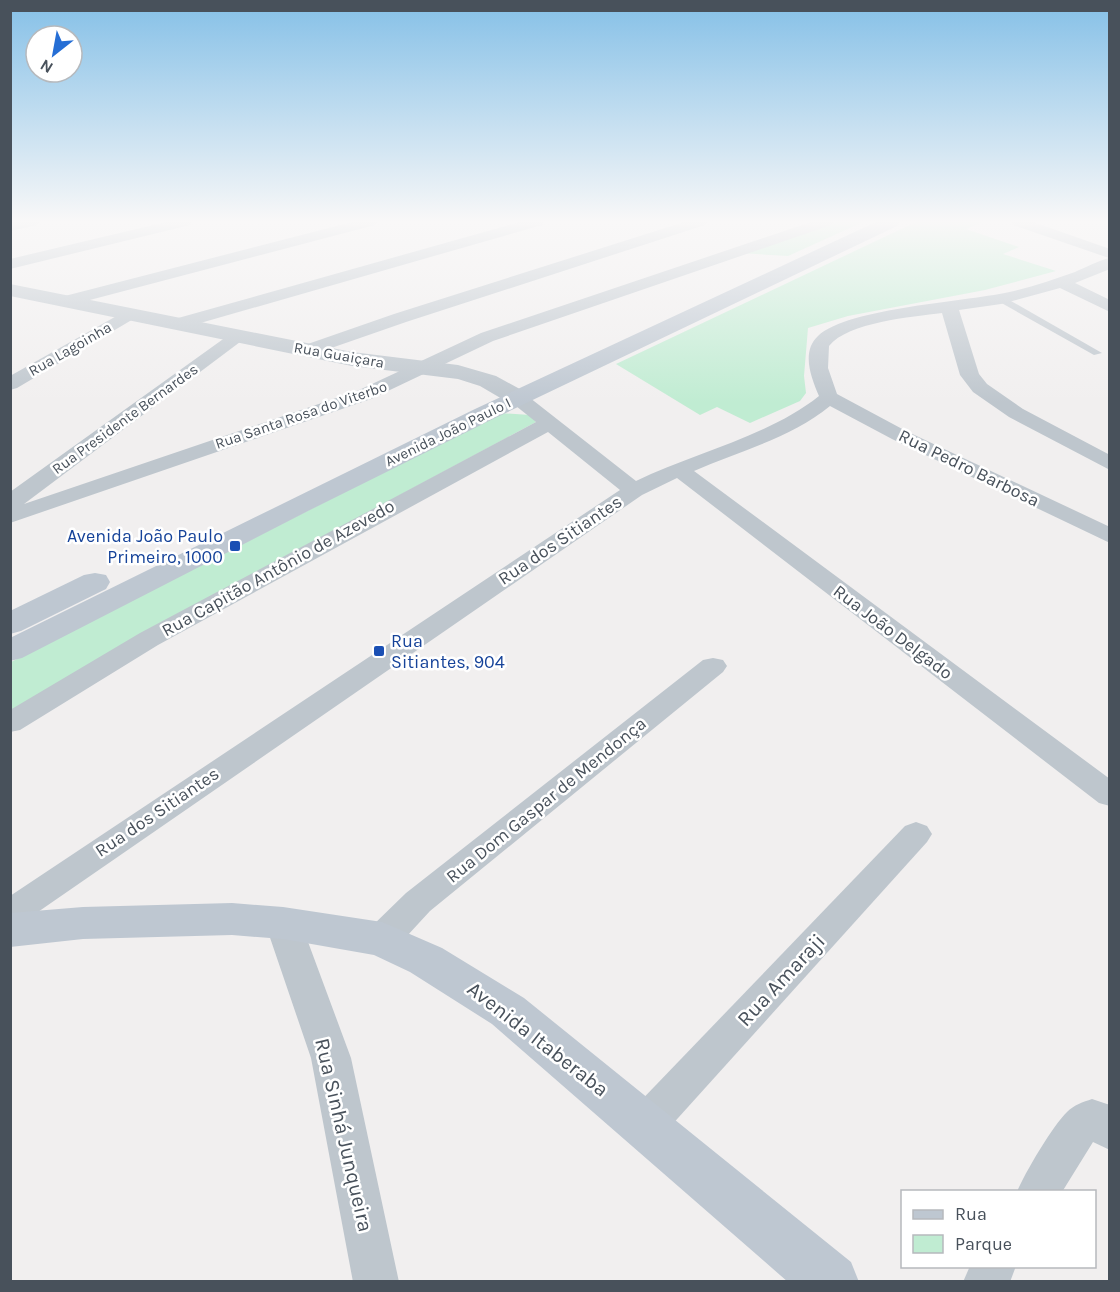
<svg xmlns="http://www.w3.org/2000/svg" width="1120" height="1292" font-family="Karla,sans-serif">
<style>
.green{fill:#c0ecd2}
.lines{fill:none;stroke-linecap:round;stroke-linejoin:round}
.service{fill:#bec6cd;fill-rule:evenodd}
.minor{fill:#bec6cd;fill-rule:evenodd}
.tertiary{fill:#bec6cd;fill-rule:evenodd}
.secondary{fill:#bec7d1;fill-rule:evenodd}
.transit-dot{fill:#1a4fb4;stroke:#fff;stroke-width:2}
.labels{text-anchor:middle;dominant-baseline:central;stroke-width:5;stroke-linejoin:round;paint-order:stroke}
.far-street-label{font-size:15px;fill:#48515b;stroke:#fff}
.street-label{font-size:18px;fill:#48515b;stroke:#fff}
.transit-label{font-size:18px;fill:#164399;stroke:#fff;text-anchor:end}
.near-street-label{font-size:21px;fill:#48515b;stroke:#fff}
</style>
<rect width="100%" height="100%" fill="#f1efef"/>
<g class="green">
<path d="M836,222h27l-75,34 -48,-3z"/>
<path d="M916,222h67l-17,7 53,18 -16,7 53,17 -71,19 -137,26 -40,12 -4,48 2,17 -6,8 -50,22 -33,-16 -17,8 -84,-51z"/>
<path d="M499,413l31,2 6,7 -285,153 -240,140v-53z"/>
</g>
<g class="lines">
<path class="service" d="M998,297h6l98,56 -8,2 -96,-54z"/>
<g class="minor">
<path d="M10,222h29l-2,3 -27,6z"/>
<path d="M166,222h26l-2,3 -180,44v-10z"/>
<path d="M352,222h25l-2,3 -308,81 -8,-5 2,-4z"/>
<path d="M520,222h24l-2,3 -359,103h-12l-3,-4 3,-4z"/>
<path d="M684,222h23l-2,3 -299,97 -92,32h-12l-3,-4 3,-4 92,-32z"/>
<path d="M811,222h22l-2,3 -338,116 -122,58 -361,124v-31l223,-160h12l3,4 -224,168 333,-113 124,-58z"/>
<path d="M1011,222h22l77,27v20l-35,14 35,17v12l-50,-24 -59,16 -42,6 20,64 8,10 36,25 87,46v15l-101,-53 -36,-25 -13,-17 -18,-62c-30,4 -94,9 -113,33l-1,22 9,26 69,37 204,96v16l-218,-104 -62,-33c-39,32 -90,45 -136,65l416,308v27l-11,-3 -422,-325 -35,17 -620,428 -12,4v-31l610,-406 -72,-58 -390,213 -138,85 -10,2v-22l130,-77 396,-211 -25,-20 -3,-4 3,-4h14l111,87c58,-28 133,-45 183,-85 -8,-19 -18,-44 -1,-60 31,-29 151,-34 196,-45 21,-5 41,-12 61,-19 11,-5 23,-11 34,-14l-96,-33z"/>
<path d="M129,309l6,1 3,4 -3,4 -118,70 -7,2v-14z"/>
<path d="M713,658l10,2 4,6 -4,6 -293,239 -35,38 -13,4 -13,-4 -5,-10 5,-10 37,-36 297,-233z"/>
<path d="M916,822l11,4 5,8 -5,8 -267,296 -15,5 -15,-5 -6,-13 6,-13 275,-286z"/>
<path d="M283,910l12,3 6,10 50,135 48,224h-46l-42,-224 -46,-135 6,-10z"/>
<path d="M1092,1099l18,6v45l-17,-8 -31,50h-45c7,-18 37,-68 50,-80 7,-7 16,-10 25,-13z"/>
<path d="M970,1266h46l-6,16h-47z"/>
</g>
<path class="tertiary" d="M10,284l342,68 106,13 38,11 31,17 3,5 -3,5 -9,2 -9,-2 -29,-17 -22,-7 -106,-13 -342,-70z"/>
<g class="secondary">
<path d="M876,222h24l-3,4 -404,193 -185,92 -286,147 -12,3v-23l465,-229z"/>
<path d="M95,573l11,2 4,7 -4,7 -85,42 -11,3v-23l74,-36z"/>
<path d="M232,903l51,4 99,15 60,26 82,50 327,264 8,20h-71l-296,-258 -82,-52 -36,-17 -91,-16 -51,-4 -149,4 -73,8v-34l73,-6z"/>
</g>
</g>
<linearGradient id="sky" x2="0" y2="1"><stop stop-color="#85c0e7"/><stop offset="0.55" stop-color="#f9f8f8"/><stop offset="1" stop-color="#f9f8f8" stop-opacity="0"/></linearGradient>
<rect width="1120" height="403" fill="url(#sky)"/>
<g class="transit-dot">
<rect x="229" y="540" width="12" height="12" rx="3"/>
<rect x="373" y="645" width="12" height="12" rx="3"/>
</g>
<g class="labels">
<g class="far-street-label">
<text transform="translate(70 349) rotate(-30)">Rua Lagoinha</text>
<text transform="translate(339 355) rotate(10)">Rua Guaiçara</text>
<text transform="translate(301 415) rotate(-19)">Rua Santa Rosa do Viterbo</text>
<text transform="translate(125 419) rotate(-36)">Rua Presidente Bernardes</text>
<text transform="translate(448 432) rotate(-26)">Avenida João Paulo I</text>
</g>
<g class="street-label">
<text transform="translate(969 468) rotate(26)">Rua Pedro Barbosa</text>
<text transform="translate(560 540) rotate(-34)">Rua dos Sitiantes</text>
<text transform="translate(278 568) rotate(-29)">Rua Capitão Antônio de Azevedo</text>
<text transform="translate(893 632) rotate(37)">Rua João Delgado</text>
<text transform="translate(546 800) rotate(-39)">Rua Dom Gaspar de Mendonça</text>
<text transform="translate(157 812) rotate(-34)">Rua dos Sitiantes</text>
</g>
<g class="transit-label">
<text x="223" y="536">Avenida João Paulo<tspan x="223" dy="21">Primeiro, 1000</tspan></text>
<text x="391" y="641" text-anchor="start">Rua<tspan x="391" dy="21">Sitiantes, 904</tspan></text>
</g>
<g class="near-street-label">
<text transform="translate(781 980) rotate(-47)">Rua Amaraji</text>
<text transform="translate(538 1039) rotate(38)">Avenida Itaberaba</text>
<text transform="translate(344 1135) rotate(77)">Rua Sinhá Junqueira</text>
</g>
</g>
<rect width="1120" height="1292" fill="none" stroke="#48515b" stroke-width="24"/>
<rect x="901" y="1190" width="195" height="78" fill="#ffffff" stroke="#b6b9bd" stroke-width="1.5"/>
<rect x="913" y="1210" width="30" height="9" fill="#bec7d1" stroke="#b6b9bd" stroke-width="1.5"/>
<text x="955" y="1220" font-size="18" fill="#48515b">Rua</text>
<rect x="913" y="1235" width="30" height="18" fill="#c0ecd2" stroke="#b6b9bd" stroke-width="1.5"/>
<text x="955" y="1250" font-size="18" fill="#48515b">Parque</text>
<g transform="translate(54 54) rotate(211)"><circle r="28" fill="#ffffff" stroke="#b6b9bd" stroke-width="1.5"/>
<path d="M0-4.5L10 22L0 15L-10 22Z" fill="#256ed5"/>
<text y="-9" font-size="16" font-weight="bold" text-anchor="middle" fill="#48515b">N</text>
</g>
</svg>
